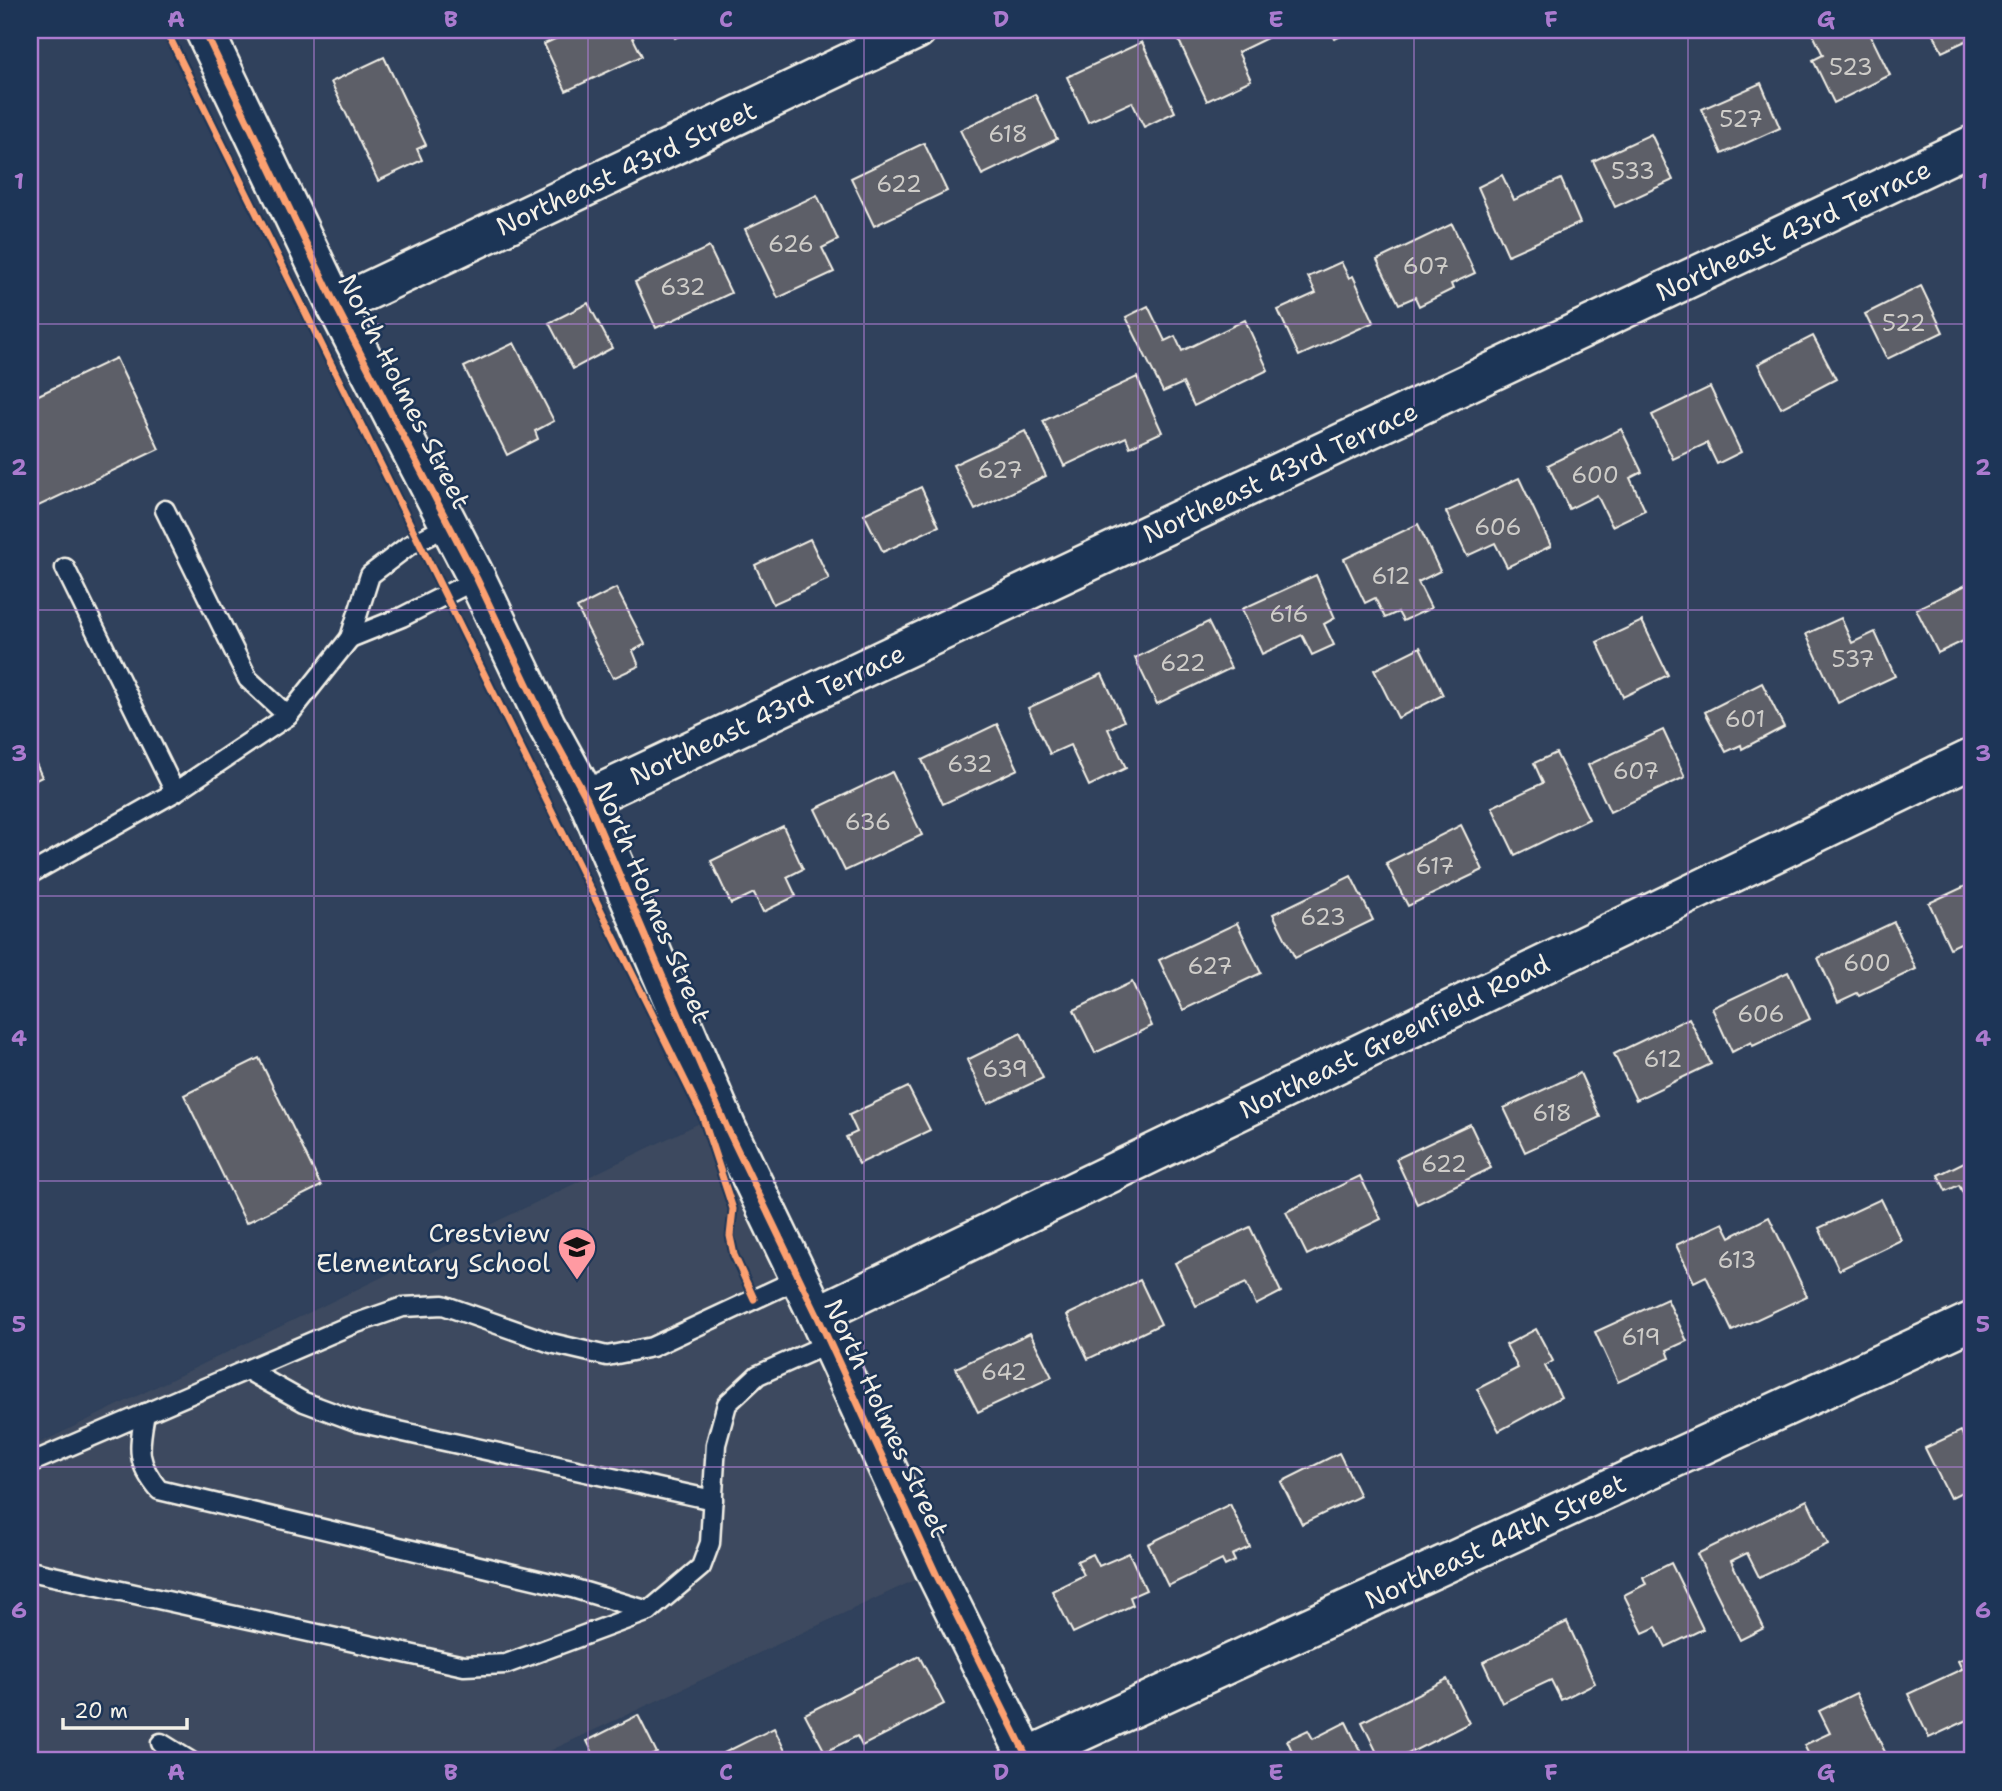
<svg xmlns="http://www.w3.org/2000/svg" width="2002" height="1791" font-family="'Shantell Sans',sans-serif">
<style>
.built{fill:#3e4a5f}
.building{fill:#5d5e67;stroke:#f4f1e8;stroke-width:2}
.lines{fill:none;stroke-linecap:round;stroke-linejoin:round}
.service-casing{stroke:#f4f1e8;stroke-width:23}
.minor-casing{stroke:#f4f1e8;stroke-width:42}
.service{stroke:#1d3557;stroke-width:18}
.minor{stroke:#1d3557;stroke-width:37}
.cycleway-casing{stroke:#1d3557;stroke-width:11}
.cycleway{stroke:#fca06f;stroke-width:7}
.grid{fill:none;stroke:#ab7bcf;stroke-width:2;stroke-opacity:0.55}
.labels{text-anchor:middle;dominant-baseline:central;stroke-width:5;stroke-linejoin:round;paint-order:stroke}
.number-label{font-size:23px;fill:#ceccc8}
.street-label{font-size:26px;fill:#f4f1e8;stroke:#1d3557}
.poi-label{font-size:26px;fill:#f4f1e8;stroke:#1d3557;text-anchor:end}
.neatline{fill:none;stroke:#ab7bcf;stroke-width:2.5}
.grid-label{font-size:23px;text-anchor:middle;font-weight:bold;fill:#ab7bcf}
</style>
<rect width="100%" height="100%" fill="#30415c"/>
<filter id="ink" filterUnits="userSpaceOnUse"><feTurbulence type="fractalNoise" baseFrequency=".0143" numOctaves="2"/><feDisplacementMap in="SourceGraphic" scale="14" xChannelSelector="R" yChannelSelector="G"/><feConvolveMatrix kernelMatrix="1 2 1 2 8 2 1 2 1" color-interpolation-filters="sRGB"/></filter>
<g filter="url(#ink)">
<path class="built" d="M704,1121l217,456 -393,184h-498v-313z"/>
<g class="building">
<path d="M575,30h54l13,26 -76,35 -22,-47z"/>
<path d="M671,30h21l-17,8z"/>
<path d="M1174,30h89l4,8 -29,14 13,28 -44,21z"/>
<path d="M1331,30h23l-19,9z"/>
<path d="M1811,30h47l2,4 8,-4 22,45 -56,28 -21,-43 10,-5z"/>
<path d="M1932,30h40v8l-30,14z"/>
<path d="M1142,42l33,70 -31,15 -12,-25 -44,20 -21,-45z"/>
<path d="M384,57l42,88 -9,4 5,11 -44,21 -47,-99z"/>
<path d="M1761,83l19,45 -58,26 -20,-45z"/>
<path d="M1035,94l22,45 -75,36 -22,-45z"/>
<path d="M1651,134l22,46 -58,27 -22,-46z"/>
<path d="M924,143l23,48 -73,35 -23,-48z"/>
<path d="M1502,175l12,25 47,-21 19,44 -72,32 -30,-68z"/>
<path d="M817,195l21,45 -16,8 12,24 -56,26 -33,-69z"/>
<path d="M1452,224l23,49 -24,11 2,5 -34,17 -4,-9 -16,7 -22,-44z"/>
<path d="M709,247l22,46 -75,35 -21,-46z"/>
<path d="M1341,262l8,16 4,-2 21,46 -75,34 -21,-46 38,-17 -8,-16z"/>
<path d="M1921,286l22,46 -56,27 -22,-45z"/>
<path d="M588,303l24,45 -39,21 -24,-46z"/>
<path d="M1148,306l17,35 10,-5 7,15 63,-31 23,50 -74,36 -11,-23 -20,9 -37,-75z"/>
<path d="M1813,336l23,43 -55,29 -23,-44z"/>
<path d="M514,343l40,78 -19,10 3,8 -31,16 -43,-88z"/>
<path d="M116,358l43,91 -129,61v-111z"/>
<path d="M1137,377l25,55 -32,15 -4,-10 -62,29 -21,-45z"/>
<path d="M1710,387l31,65 -24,12 -10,-21 -34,16 -21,-44z"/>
<path d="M1621,429l21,43 -12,6 15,32 -33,16 -15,-31 -28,14 -21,-44z"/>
<path d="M1025,431l21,45 -71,34 -22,-45z"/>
<path d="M1519,478l32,68 -44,21 -12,-24 -28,13 -21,-44z"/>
<path d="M921,487l18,39 -56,26 -19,-38z"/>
<path d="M1418,524l22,47 -22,11 13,26 -28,13 -5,-9 -13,6 -10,-20 -10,5 -21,-44z"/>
<path d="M810,539l19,40 -56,25 -18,-39z"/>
<path d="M1316,575l19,43 -11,6 10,21 -22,10 -10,-20 -40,19 -20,-45z"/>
<path d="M1972,582v55l-34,16 -22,-44z"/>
<path d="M616,588l29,56 -12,7 6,15 -26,12 -36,-70z"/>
<path d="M1841,618l11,25 23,-11 20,44 -57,27 -32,-69z"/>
<path d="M1642,621l26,54 -45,22 -26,-55z"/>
<path d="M1208,622l23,46 -74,36 -22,-46z"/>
<path d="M1420,647l23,48 -45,23 -24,-48z"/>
<path d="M1102,674l22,47 -16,8 18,39 -37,18 -19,-41 -20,9 -22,-46z"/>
<path d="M1762,683l22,44 -42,22 -1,-4 -15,7 -21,-40z"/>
<path d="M997,724l21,45 -75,35 -21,-44z"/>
<path d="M1663,730l22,47 -75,35 -22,-47z"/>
<path d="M30,750l12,27 -12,6z"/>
<path d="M1556,753l33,66 -74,36 -23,-48 51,-24 -9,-20z"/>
<path d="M892,772l30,63 -77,36 -30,-62z"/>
<path d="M1461,825l22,45 -75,36 -22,-43z"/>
<path d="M783,826l20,43 -16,8 9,19 -33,16 -9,-19 -23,11 -20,-43z"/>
<path d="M1351,876l22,44 -78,38 -22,-44z"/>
<path d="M1972,883v58l-3,-2 -19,9 -21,-45z"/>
<path d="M1894,922l22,47 -57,27 -2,-3 -19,9 -20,-44z"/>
<path d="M1237,923l24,50 -78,37 -24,-50z"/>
<path d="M1788,972l22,47 -57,27 -2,-4 -19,10 -20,-44z"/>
<path d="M1132,982l20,44 -57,27 -21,-43z"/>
<path d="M1689,1018l22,46 -75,36 -22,-46z"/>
<path d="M1021,1033l22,45 -55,26 -21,-44z"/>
<path d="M259,1058l62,128 -75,37 -62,-128z"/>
<path d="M1580,1073l20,44 -75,35 -21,-44z"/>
<path d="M908,1087l22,43 -71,34 -13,-27 11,-5 -8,-17z"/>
<path d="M1470,1124l21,44 -74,36 -21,-45z"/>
<path d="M1972,1158v54l-13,-27 -13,6 -8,-16z"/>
<path d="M1360,1176l21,43 -74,36 -21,-43z"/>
<path d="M1881,1199l20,41 -62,30 -20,-42z"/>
<path d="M1769,1217l38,79 -75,35 -26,-55 -12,6 -18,-37 47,-22 7,14z"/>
<path d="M1250,1227l31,65 -25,13 -10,-22 -50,23 -21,-43z"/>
<path d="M1140,1280l21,44 -73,35 -21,-44z"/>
<path d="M1667,1299l20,42 -20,9 3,8 -52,24 -23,-50z"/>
<path d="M1536,1329l17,32 -8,5 16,31 -62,34 -22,-42 41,-21 -12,-23z"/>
<path d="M1030,1333l22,44 -74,35 -22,-44z"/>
<path d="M1961,1431l2,5 9,-5v56l-22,11 -25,-50z"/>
<path d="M1339,1453l21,43 -58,28 -21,-42z"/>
<path d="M1807,1500l21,44 -69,33 -12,-24 -16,8 33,67 -24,12 -43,-86z"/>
<path d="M1230,1504l20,43 -18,8 3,6 -10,5 -3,-6 -54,26 -20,-42z"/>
<path d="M1129,1553l17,37 -16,7 3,8 -60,28 -21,-42 32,-16 -7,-14 16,-7 6,12z"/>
<path d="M1671,1563l32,66 -37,18 -10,-20 -13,6 -19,-38 22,-11 -3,-7z"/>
<path d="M1567,1622l28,61 -34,17 -10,-20 -49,23 -19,-41z"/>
<path d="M1972,1654v64l-43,20 -21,-44 54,-25 -4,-8z"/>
<path d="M919,1656l25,48 -82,42 -5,-10 -32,16 -20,-38z"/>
<path d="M1447,1679l22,44 -75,38h-13l-19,-39z"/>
<path d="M1856,1693l31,63 -10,5h-65l-8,-16 26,-12 -11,-22z"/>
<path d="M638,1715l19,38 -17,8h-43l-10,-20z"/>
<path d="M1346,1722l19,39h-93l20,-10 -5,-11 21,-10 5,9z"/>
<path d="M774,1728l16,33h-74l-2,-3z"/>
</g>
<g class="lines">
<g class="service-casing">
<g id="service">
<path d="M165,510l83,169 40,37"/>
<path d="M450,525l-42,21 -38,29 -20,63 52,-21 75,-38"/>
<path d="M65,568l110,224"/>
<path d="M30,874l145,-82 113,-76 62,-78"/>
<path d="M247,1370l57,32 54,20 355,78"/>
<path d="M145,1413c-6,35 -10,48 14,77l413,98 77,23"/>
<path d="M30,1463l321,-138 52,-18 40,-2 108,38 56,13 45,-9 148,-69"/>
<path d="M30,1571l434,95 42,-2 143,-53 52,-44 9,-24 6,-99 11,-40 31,-29 72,-32"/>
<path d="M161,1743l29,18"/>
</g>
</g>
<g class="minor-casing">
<g id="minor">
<path d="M204,30l132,276 141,273 69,145 41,75 140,329 90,187 120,261 92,185"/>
<path d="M336,306l581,-276"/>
<path d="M587,799l1385,-654"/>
<path d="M817,1315l1155,-557"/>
<path d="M1018,1761l954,-440"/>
</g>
</g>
<use href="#service" class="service"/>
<use href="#minor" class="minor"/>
<g class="cycleway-casing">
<g id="cycleway">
<path d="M166,30l536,1085 31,94 -3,27 4,19 20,44"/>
<path d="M204,30l132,276 141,273 69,145 41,75 140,329 90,187 120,261 92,185"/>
</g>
</g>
<use href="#cycleway" class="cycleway"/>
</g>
</g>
<path class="grid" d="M314,30v1731M588,30v1731M864,30v1731M1138,30v1731M1414,30v1731M1688,30v1731M30,324h1942M30,610h1942M30,896h1942M30,1181h1942M30,1467h1942"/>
<defs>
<g id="school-pin" transform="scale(2.0125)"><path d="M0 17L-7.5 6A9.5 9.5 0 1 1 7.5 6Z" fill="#ff9aa2" stroke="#1d3557"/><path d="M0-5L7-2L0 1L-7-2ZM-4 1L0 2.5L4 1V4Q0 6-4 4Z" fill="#111"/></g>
</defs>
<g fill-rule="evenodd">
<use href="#school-pin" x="577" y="1247"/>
</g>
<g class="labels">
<g class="number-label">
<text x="1851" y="67">523</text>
<text x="1741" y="119">527</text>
<text x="1008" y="134">618</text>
<text x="1633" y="171">533</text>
<text x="899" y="184">622</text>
<text x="791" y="244">626</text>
<text x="1426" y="266">607</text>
<text x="683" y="287">632</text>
<text x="1904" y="323">522</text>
<text x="1000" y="470">627</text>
<text x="1595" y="475">600</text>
<text x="1498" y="527">606</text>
<text x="1391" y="576">612</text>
<text x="1289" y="614">616</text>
<text x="1853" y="659">537</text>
<text x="1183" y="663">622</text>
<text x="1745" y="719">601</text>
<text x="970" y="764">632</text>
<text x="1636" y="771">607</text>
<text x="868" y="822">636</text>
<text x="1435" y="866">617</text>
<text x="1323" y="917">623</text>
<text x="1867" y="963">600</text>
<text x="1210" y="966">627</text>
<text x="1761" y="1014">606</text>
<text x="1663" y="1059">612</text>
<text x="1005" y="1069">639</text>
<text x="1552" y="1113">618</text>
<text x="1444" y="1164">622</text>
<text x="1737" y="1260">613</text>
<text x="1641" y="1337">619</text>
<text x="1004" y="1372">642</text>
</g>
<g class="street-label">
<text transform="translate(626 168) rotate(-25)">Northeast 43rd Street</text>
<text transform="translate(1793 230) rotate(-25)">Northeast 43rd Terrace</text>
<text transform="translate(405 391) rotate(63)">North Holmes Street</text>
<text transform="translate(1280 472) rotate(-25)">Northeast 43rd Terrace</text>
<text transform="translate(767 714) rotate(-25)">Northeast 43rd Terrace</text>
<text transform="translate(653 902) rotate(67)">North Holmes Street</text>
<text transform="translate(1394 1036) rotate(-26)">Northeast Greenfield Road</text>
<text transform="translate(887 1418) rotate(65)">North Holmes Street</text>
<text transform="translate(1495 1541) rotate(-25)">Northeast 44th Street</text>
</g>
<g class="poi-label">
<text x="550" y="1232">Crestview<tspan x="550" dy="30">Elementary School</tspan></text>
</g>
</g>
<rect width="2002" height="1791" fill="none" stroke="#1d3557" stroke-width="77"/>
<path d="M63 1718v10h124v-10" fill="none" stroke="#f4f1e8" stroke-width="3.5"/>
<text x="74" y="1718" font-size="21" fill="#f4f1e8" stroke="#1d3557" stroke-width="5" paint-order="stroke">20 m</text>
<rect x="38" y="38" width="1926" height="1714" class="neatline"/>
<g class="grid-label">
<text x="176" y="27">A</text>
<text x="451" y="27">B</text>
<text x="726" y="27">C</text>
<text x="1001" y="27">D</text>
<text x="1276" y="27">E</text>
<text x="1551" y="27">F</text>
<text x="1826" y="27">G</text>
<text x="19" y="189">1</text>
<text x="1983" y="189">1</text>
<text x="19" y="475">2</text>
<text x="1983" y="475">2</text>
<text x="19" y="761">3</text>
<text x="1983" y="761">3</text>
<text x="19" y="1046">4</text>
<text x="1983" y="1046">4</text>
<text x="19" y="1332">5</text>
<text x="1983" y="1332">5</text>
<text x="19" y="1618">6</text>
<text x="1983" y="1618">6</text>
<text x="176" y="1780">A</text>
<text x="451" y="1780">B</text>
<text x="726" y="1780">C</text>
<text x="1001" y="1780">D</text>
<text x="1276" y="1780">E</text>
<text x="1551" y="1780">F</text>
<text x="1826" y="1780">G</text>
</g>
</svg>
